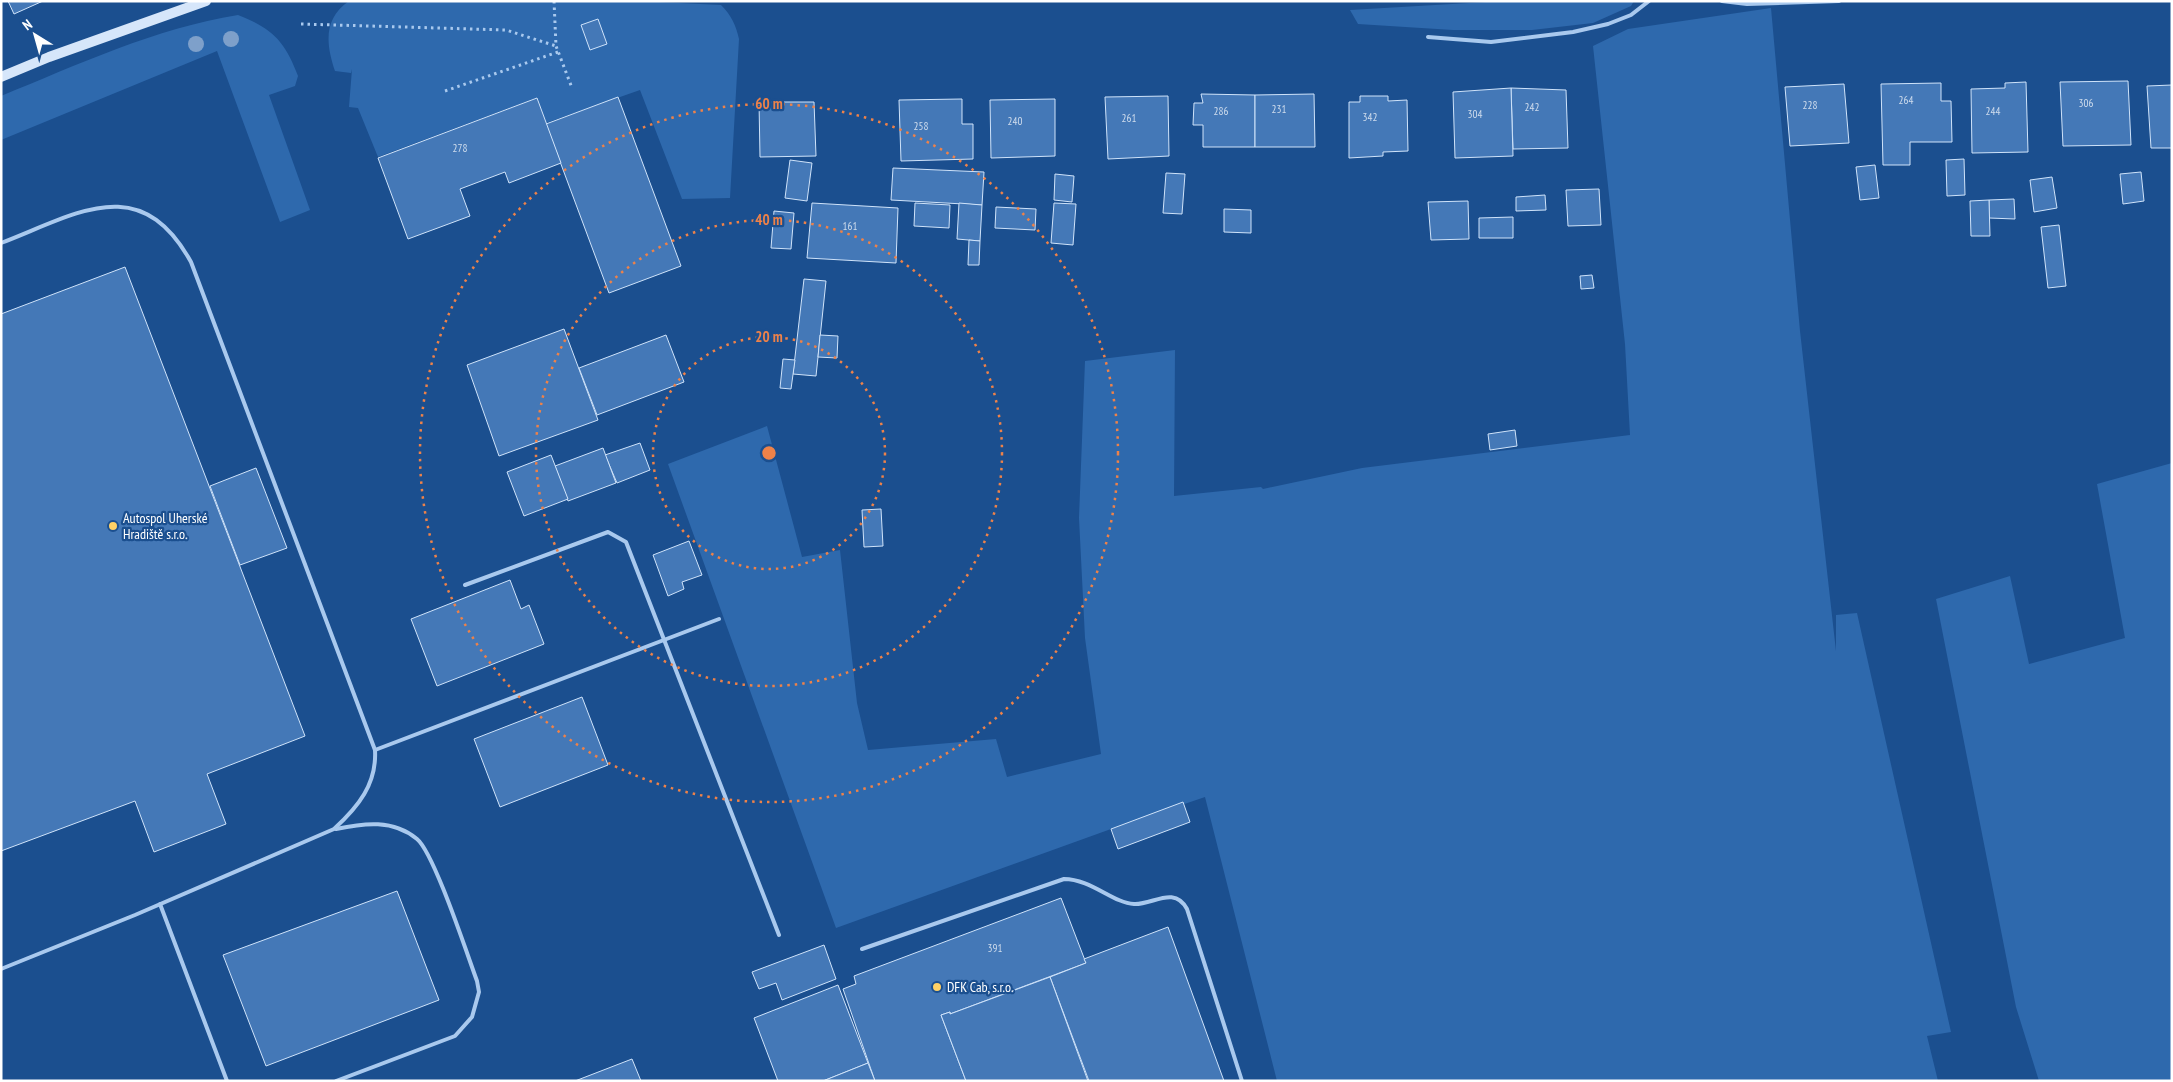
<svg xmlns="http://www.w3.org/2000/svg" width="2173" height="1082" font-family="'PT Sans Narrow',sans-serif">
<style>
.green{fill:#2e69ad}
.building{fill:#4478b7;stroke:#cfe3fa}
.lines{fill:none;stroke-linecap:round;stroke-linejoin:round}
.path{stroke:#a9c9ee;stroke-width:3;stroke-dasharray:2.5 4;stroke-linecap:butt}
.lane{stroke:#a9c9ee;stroke-width:4}
.secondary{stroke:#d6e6fa;stroke-width:10}
.tree{fill:#7ea0ca}
.ring{fill:none;stroke:#ee8249;stroke-width:2.5;stroke-dasharray:2.5 5}
.poi-dot{fill:#ffd166;stroke:#1b4f8f;stroke-width:2}
.labels{text-anchor:middle;dominant-baseline:central;stroke-width:4.5;stroke-linejoin:round;paint-order:stroke}
.number-label{font-size:11px;fill:#d0dded}
.poi-label{font-size:14px;fill:#fff;stroke:#1b4f8f;text-anchor:start}
.centre{fill:#ee8249;stroke:#1b4f8f;stroke-width:2.5}
.ring-label{font-size:15px;text-anchor:middle;font-weight:bold;fill:#ee8249;stroke:#1b4f8f;stroke-width:4.5;stroke-linejoin:round;paint-order:stroke}
</style>
<rect width="100%" height="100%" fill="#1b4f8f"/>
<g class="green">
<path d="M349,1h289l83,4c10,10 15,20 18,34l-9,159 -48,1 -42,-109 -94,33 -10,-25 -158,59 -20,-49 -9,-1 3,-38 -1,4 -16,-2c-9,-27 -12,-52 14,-70z"/>
<path d="M1503,1h131l-3,5 -38,17 -61,7h-79l-95,-6 -8,-14z"/>
<path d="M1771,8l29,323 36,320v-36l21,-2 94,419 -24,4 11,45h-661l-72,-284 -94,32 -275,99 -168,-464 99,-38 35,131 38,-7 17,153 11,47 128,-11 11,38 94,-23 -16,-116 -6,-120 6,-157 90,-11 -1,146 87,-9 2,2 99,-21 268,-33 -5,-91 -32,-298 35,-17z"/>
<path d="M238,15c34,13 47,26 60,61l-3,10 -26,9 41,115 -30,12 -63,-171 -216,89v-44c76,-31 155,-68 237,-81z"/>
<path d="M2172,463v618h-133l-23,-74 -80,-408 74,-23 19,88 96,-26 -28,-154z"/>
</g>
<g class="building">
<path d="M8,1h35l-29,13z"/>
<path d="M598,19l9,25 -17,6 -9,-25z"/>
<path d="M2128,81l3,64 -68,1 -3,-64z"/>
<path d="M2026,82l2,70 -56,1 -1,-64 34,-1v-5z"/>
<path d="M1941,83v18h10l1,41h-42v23h-27l-2,-81z"/>
<path d="M1844,84l5,59 -59,3 -5,-59z"/>
<path d="M2172,85v63h-21l-4,-62z"/>
<path d="M1511,88l55,2 2,58 -55,1z"/>
<path d="M1511,88l2,68 -58,2 -2,-66z"/>
<path d="M1201,94l54,1v52h-52v-22h-10l1,-22h9z"/>
<path d="M1314,94l1,53h-60v-52z"/>
<path d="M1168,96l1,60 -61,3 -3,-62z"/>
<path d="M1360,96h28v5l19,-1 1,51 -25,1v4l-34,2v-56h11z"/>
<path d="M618,97l63,169 -72,27 -63,-169z"/>
<path d="M537,98l24,65 -52,20 -4,-11 -45,17 10,27 -62,23 -30,-81z"/>
<path d="M962,99v25h11v35l-72,2 -2,-61z"/>
<path d="M1055,99v57l-64,2 -1,-58z"/>
<path d="M759,102h55l2,54 -56,1z"/>
<path d="M1964,159l1,36 -18,1 -1,-36z"/>
<path d="M790,160l22,3 -5,38 -22,-3z"/>
<path d="M1875,165l4,33 -19,2 -4,-33z"/>
<path d="M893,168l91,4 -2,33 -91,-5z"/>
<path d="M2141,172l3,29 -21,3 -3,-30z"/>
<path d="M1166,173l19,1 -3,40 -19,-1z"/>
<path d="M1055,174l19,2 -2,26 -18,-2z"/>
<path d="M2052,177l5,31 -23,4 -4,-32z"/>
<path d="M1599,189l2,36 -33,1 -2,-36z"/>
<path d="M1545,195l1,15 -30,1v-14z"/>
<path d="M2014,199l1,20 -26,-1v-18z"/>
<path d="M1989,200l1,36h-19l-1,-35z"/>
<path d="M1468,201l1,38 -38,1 -3,-38z"/>
<path d="M812,203l86,5 -2,55 -89,-5z"/>
<path d="M915,203l35,2 -1,23 -35,-2z"/>
<path d="M959,203l23,2 -2,36 -23,-2z"/>
<path d="M1054,203l22,1 -3,41 -22,-2z"/>
<path d="M996,207l40,2 -1,21 -40,-2z"/>
<path d="M1224,209l27,1v23l-27,-1z"/>
<path d="M774,211l20,2 -3,36 -20,-1z"/>
<path d="M1513,217v21h-34v-20z"/>
<path d="M2059,225l7,61 -18,2 -7,-61z"/>
<path d="M969,240l11,1 -1,24h-11z"/>
<path d="M125,267l180,469 -98,38 19,50 -72,28 -19,-51 -134,50v-537z"/>
<path d="M1592,275l2,13 -13,1 -1,-13z"/>
<path d="M804,279l22,2 -10,95 -23,-2z"/>
<path d="M564,329l34,91 -99,36 -32,-91z"/>
<path d="M666,335l18,47 -87,33 -18,-47z"/>
<path d="M820,335l18,1 -1,22 -19,-1z"/>
<path d="M783,359l12,1 -4,29 -11,-1z"/>
<path d="M1515,430l2,16 -27,4 -2,-16z"/>
<path d="M640,443l10,27 -33,13 -12,-28z"/>
<path d="M603,448l13,35 -48,18 -13,-35z"/>
<path d="M551,455l17,44 -44,17 -17,-44z"/>
<path d="M256,468l31,80 -47,17 -30,-79z"/>
<path d="M881,509l2,37 -19,1 -2,-37z"/>
<path d="M689,541l13,34 -20,7 2,7 -16,7 -15,-41z"/>
<path d="M510,580l11,29 8,-4 15,39 -107,42 -26,-67z"/>
<path d="M582,697l26,68 -108,42 -26,-68z"/>
<path d="M1183,802l7,20 -72,27 -7,-20z"/>
<path d="M397,891l42,109 -173,66 -43,-111z"/>
<path d="M1061,898l25,65 -136,51v-2l-9,3 25,66h-91l-32,-92 13,-5 -2,-8z"/>
<path d="M1168,927l56,154h-135l-39,-104 36,-14 -2,-4z"/>
<path d="M824,945l12,34 -54,21 -6,-17 -17,6 -7,-17z"/>
<path d="M1050,977l38,104h-122l-25,-66 9,-3v2z"/>
<path d="M838,985l30,78 -45,18h-45l-24,-63z"/>
<path d="M632,1059l9,22h-66z"/>
<path d="M868,1063l7,18h-52z"/>
</g>
<g class="lines">
<g class="path">
<path d="M554,1l2,45 16,42"/>
<path d="M301,24l205,6 50,16"/>
<path d="M445,91l113,-39"/>
</g>
<g class="lane">
<path d="M1722,1l25,3 92,-3"/>
<path d="M1428,37l63,5 82,-10 35,-8 23,-9 18,-14"/>
<path d="M1,243c76,-29 139,-73 190,19l184,488c2,34 -17,57 -41,79l-199,86 -134,54"/>
<path d="M465,585l143,-53 18,10 153,393"/>
<path d="M375,750l344,-131"/>
<path d="M160,904l67,177"/>
<path d="M862,949l202,-70c27,0 49,24 70,25 19,1 40,-19 53,5l55,172"/>
<path d="M336,1081l119,-45 17,-19 7,-25 -2,-11c-10,-27 -43,-128 -60,-142 -24,-20 -53,-16 -81,-10"/>
</g>
<path class="secondary" d="M1,77l48,-20 157,-56"/>
</g>
<g class="tree">
<circle cx="231" cy="39" r="8"/>
<circle cx="196" cy="44" r="8"/>
</g>
<g class="ring">
<circle cx="769" cy="453" r="116"/>
<circle cx="769" cy="453" r="233"/>
<circle cx="769" cy="453" r="349"/>
</g>
<g class="poi-dot">
<circle cx="113" cy="526" r="5"/>
<circle cx="937" cy="987" r="5"/>
</g>
<g class="labels">
<g class="number-label">
<text x="1906" y="100">264</text>
<text x="2086" y="103">306</text>
<text x="1810" y="105">228</text>
<text x="1532" y="107">242</text>
<text x="1279" y="109">231</text>
<text x="1221" y="111">286</text>
<text x="1993" y="111">244</text>
<text x="1475" y="114">304</text>
<text x="1370" y="117">342</text>
<text x="1129" y="118">261</text>
<text x="1015" y="121">240</text>
<text x="921" y="126">258</text>
<text x="460" y="148">278</text>
<text x="850" y="226">161</text>
<text x="995" y="948">391</text>
</g>
<g class="poi-label">
<text x="123" y="518">Autospol Uherské<tspan x="123" dy="16">Hradiště s.r.o.</tspan></text>
<text x="947" y="987">DFK Cab, s.r.o.</text>
</g>
</g>
<circle cx="769" cy="453" r="8" class="centre"/>
<g class="ring-label">
<text x="769" y="109">60 m</text>
<text x="769" y="225">40 m</text>
<text x="769" y="342">20 m</text>
</g>
<rect width="2173" height="1082" fill="none" stroke="#ffffff" stroke-width="5"/>
<g transform="translate(35 35) rotate(323)" stroke="#1b4f8f" stroke-width="4" paint-order="stroke">
<path d="M0-4L9 19L0 12L-9 19Z" fill="#ffffff"/>
<text y="-8" font-size="14" font-weight="bold" text-anchor="middle" fill="#ffffff">N</text>
</g>
</svg>
